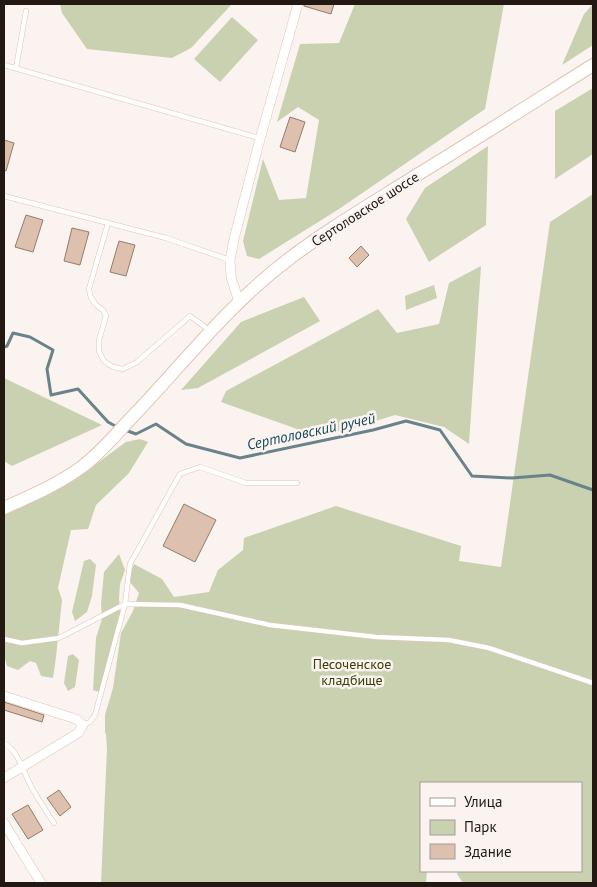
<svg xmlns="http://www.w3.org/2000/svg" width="597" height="887" font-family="'PT Sans',sans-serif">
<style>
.green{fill:#cad1b1}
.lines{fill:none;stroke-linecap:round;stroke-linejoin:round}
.stream{stroke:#6a828a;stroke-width:3}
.building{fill:#ddc1ae;stroke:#957c6a}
.service-casing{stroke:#e2c3b4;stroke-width:5.5}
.minor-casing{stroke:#e2c3b4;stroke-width:10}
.secondary-casing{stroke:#e2c3b4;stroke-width:14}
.service{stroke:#fff;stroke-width:4.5}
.minor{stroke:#fff;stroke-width:9}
.secondary{stroke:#fff;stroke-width:12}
.labels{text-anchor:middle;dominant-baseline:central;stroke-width:5;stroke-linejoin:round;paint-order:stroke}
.street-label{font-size:14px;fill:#231812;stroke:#faf3f0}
.park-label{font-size:14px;fill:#394108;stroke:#faf3f0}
.water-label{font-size:15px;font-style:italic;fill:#164b5b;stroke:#faf3f0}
</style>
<rect width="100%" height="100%" fill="#faf3f0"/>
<g class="green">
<path d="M60,4h172l-41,44 -19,10 -85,-9 -25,-36z"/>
<path d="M355,4h149l-19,105 -146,100 -80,50 -12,-3 -4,-15 20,-82 16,41 27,-2 13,-78 -21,-13 -21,15 23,-78 39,-1z"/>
<path d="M593,4v41l-31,20 22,-51z"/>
<path d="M232,17l26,23 -38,42 -26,-23z"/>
<path d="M593,88v66l-38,25v-68z"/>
<path d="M488,146l-2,79 -57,37 -23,-43 19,-31z"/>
<path d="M593,194v689h-130l-6,-9 1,-3h123v-88h-160v88h6l-1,12h-325l6,-134 -1,-15 -1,-1v-18l8,-27 8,-55 12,-22 6,-18 -11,-13 6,-16 28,15 12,18 35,-5 9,-22 25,-20 1,-12 92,-32 125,40 -2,15 42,6 49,-345z"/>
<path d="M481,266l-12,178 -25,-17 -49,-12 -51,16 -44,-1 -79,-28 5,-11 152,-82 19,24 42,-9 10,-41z"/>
<path d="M434,285l3,13 -31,12 -1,-14z"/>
<path d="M304,297l16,24 -122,67 -17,2 60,-68z"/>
<path d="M4,378l98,47 -90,41 -8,-5z"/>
<path d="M140,439l8,3 -19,31 -33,32 -8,24 -17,1 -13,58 4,12 -6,57 -3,21 -12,-2 -5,-13 -6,-2 -12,9 -11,-4 -3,-11v-141l69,-33 53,-39z"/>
<path d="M119,554l6,16 -5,14 -1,15 2,18 -7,37 -15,38 -6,-2 3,-52 6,-19 -1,-15 3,-32z"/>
<path d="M90,559l6,6 -4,31 -5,16 -12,9 -3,-9 12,-51z"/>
<path d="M73,654l6,6 -4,27 -7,4 -4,-8 4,-27z"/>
</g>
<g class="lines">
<g class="stream">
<path d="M4,347l3,-1 6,-13 17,4 23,13 -6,19 4,26 27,-6 30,33 11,6"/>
<path d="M125,430l11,4 20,-10 30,20 54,14 133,-28 33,-9 34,9 32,46 40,2 38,-3 43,15"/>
</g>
</g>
<g class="building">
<path d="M304,4h30l-3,10 -27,-8z"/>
<path d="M290,117l15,5 -10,30 -15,-5z"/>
<path d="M4,140l10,3 -8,28 -2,-1z"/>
<path d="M26,215l17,5 -10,32 -18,-5z"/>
<path d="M72,228l17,4 -9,33 -16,-4z"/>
<path d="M119,241l16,4 -9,31 -16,-4z"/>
<path d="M361,246l8,9 -12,12 -8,-9z"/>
<path d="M184,504l32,16 -21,42 -32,-16z"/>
<path d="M4,702l40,13 -2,7 -38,-12z"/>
<path d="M59,790l12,17 -11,9 -13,-18z"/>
<path d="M28,805l15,25 -15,9 -16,-25z"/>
</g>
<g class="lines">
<g class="service-casing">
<g id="service">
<path d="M4,65l255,73"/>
<path d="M16,68l10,-57"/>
<path d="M4,196l162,42 64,22"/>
<path d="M108,223l-19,66 2,9 5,7 7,5 3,6 -7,24v11l5,10 9,6 10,2 14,-7 53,-46 19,14"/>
<path d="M4,639l18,4 37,-5 66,-34 55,1 90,20 106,12 73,3 40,8 104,35"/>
<path d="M83,725l7,-3 5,-7 30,-111 5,-40 50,-90 20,-7 46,16h51"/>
<path d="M4,743c15,9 19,28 27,43 7,13 15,25 23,37"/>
</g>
</g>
<g class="minor-casing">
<g id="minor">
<path d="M239,302l-8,-25 -1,-17 4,-21 26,-100 38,-135"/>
<path d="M4,696l72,23 7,6 -5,8 -74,45"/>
<path d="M4,823l37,60"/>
</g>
</g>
<g class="secondary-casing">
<path id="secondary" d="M4,508c27,-12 55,-24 79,-42 19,-14 37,-37 54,-54 48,-51 92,-107 148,-150 41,-32 88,-59 132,-87 59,-36 117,-73 176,-110"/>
</g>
<use href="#service" class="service"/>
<use href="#minor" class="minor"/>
<use href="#secondary" class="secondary"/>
</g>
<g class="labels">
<g class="street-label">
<text transform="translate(365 209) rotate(-33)">Сертоловское шоссе</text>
</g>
<g class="park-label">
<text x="352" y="664">Песоченское<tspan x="352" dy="16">кладбище</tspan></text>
</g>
<g class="water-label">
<text transform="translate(311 431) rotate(-12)">Сертоловский ручей</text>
</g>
</g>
<rect width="597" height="887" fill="none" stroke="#231812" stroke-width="10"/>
<rect x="420" y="782" width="162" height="90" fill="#faf3f0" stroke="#a49b97"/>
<rect x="430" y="798" width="25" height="8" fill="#ffffff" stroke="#a49b97"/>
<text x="464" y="807" font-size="15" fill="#231812">Улица</text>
<rect x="430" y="820" width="25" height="15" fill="#cad1b1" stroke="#a49b97"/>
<text x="464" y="832" font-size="15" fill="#231812">Парк</text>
<rect x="430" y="844" width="25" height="15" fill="#ddc1ae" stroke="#a49b97"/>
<text x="464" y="857" font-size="15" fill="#231812">Здание</text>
</svg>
